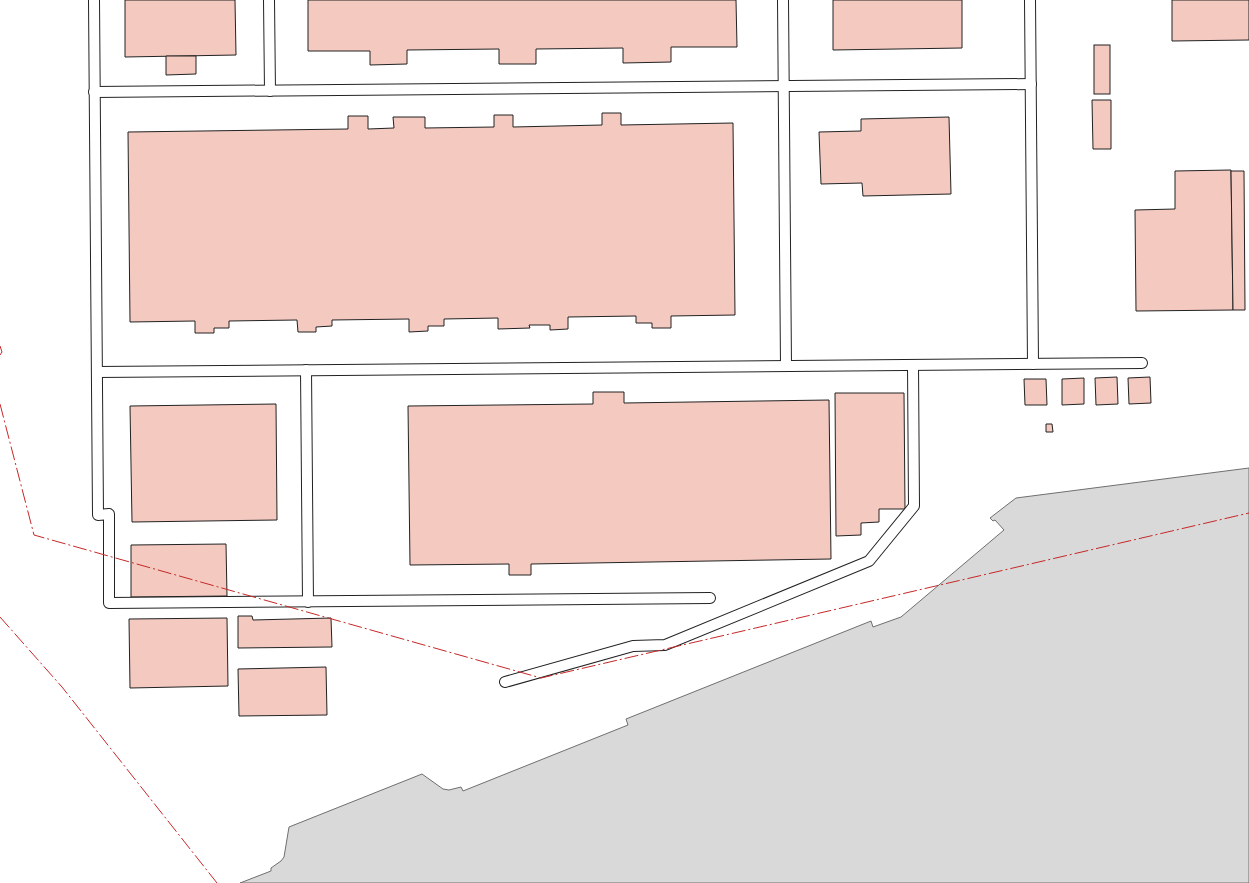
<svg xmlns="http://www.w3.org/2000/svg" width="1249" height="883" font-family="'DejaVu Sans',sans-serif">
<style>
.water{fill:#d9d9d9;stroke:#6f6f6f}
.building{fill:#f3c9c0;stroke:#222}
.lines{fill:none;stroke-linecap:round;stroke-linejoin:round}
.lane-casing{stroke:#222;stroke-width:12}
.lane{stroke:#fff;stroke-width:10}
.power{stroke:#c62828;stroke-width:1;stroke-dasharray:14 3 2 3;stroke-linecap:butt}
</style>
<rect width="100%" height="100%" fill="#fff"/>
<path class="water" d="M1249,468v415h-1009l31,-12v-3l10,-7 3,-4 5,-30 133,-53 21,15 6,1 12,-3 2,4 165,-66 -2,-6 245,-98 2,6 28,-10 103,-87 -9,-10 -2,1 -3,-3 26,-20z"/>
<g class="building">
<path d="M125,0h110l1,55 -111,2z"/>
<path d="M308,0h428l1,47h-66v15l-48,1v-15l-87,1v15h-37v-15l-92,1v14l-37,1v-14h-62z"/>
<path d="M833,0h129v48l-129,2z"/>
<path d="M1172,0h77v40l-77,1z"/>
<rect x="1094" y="45" width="16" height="49"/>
<path d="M166,56h30v18l-30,1z"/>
<path d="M1092,100h19v49h-18z"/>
<path d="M602,113h19v12l112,-2 2,192 -64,1v12h-19v-5h-16v-7l-68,1v12l-18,1v-5h-21l1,3 -32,1v-11l-54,1v7h-16v5l-19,1v-13l-77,1v6l-16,1v5h-18l-1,-12 -68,1v7h-15v5h-19v-12l-65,1 -2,-190 220,-3v-13h20v13l26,-1 -1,-11h32v11l69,-1v-12h19v12l89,-2z"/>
<path d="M949,117l2,77 -88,2 -1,-13 -41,1 -2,-52 42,-1v-12z"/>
<path d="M1231,170l2,140 -97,1 -1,-101 40,-1v-38z"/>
<path d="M1231,171h13l1,139h-12z"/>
<path d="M1117,377l1,27 -22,1 -1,-27z"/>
<path d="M1150,377l1,26 -22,1 -1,-26z"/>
<path d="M1084,378v26l-22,1v-26z"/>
<path d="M1024,379h22l1,26h-22z"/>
<path d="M593,392h31v11l205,-3 2,159 -300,5v11h-22v-11l-99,1 -2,-159 185,-2z"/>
<path d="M835,393h69l1,116h-26v13l-18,1v12l-25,1z"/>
<path d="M276,404l1,116 -145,2 -2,-116z"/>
<path d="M1046,424h6l1,8h-7z"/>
<path d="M226,544l1,52 -96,1v-52z"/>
<path d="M238,616h14l1,4 78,-2 1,29 -94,1z"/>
<path d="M227,618l1,68 -98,2 -1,-69z"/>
<path d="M326,667l1,48 -88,1 -1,-47z"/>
</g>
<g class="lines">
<g class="lane-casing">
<g id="lane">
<path d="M94,0l4,515 11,-1v89l601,-5"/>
<path d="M269,0l1,91"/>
<path d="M783,0l3,366"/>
<path d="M1030,0l3,364"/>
<path d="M94,92l937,-8"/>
<path d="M306,370l2,232"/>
<path d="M97,372l1045,-9"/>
<path d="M505,682l128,-36 32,-1 204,-84 45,-55 -1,-141"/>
</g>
</g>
<use href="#lane" class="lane"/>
<g class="power">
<path d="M0,346l2,6 -2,3"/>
<path d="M0,404l34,131 507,143 708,-165"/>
<path d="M0,617l62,70 155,196"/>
</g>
</g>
</svg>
